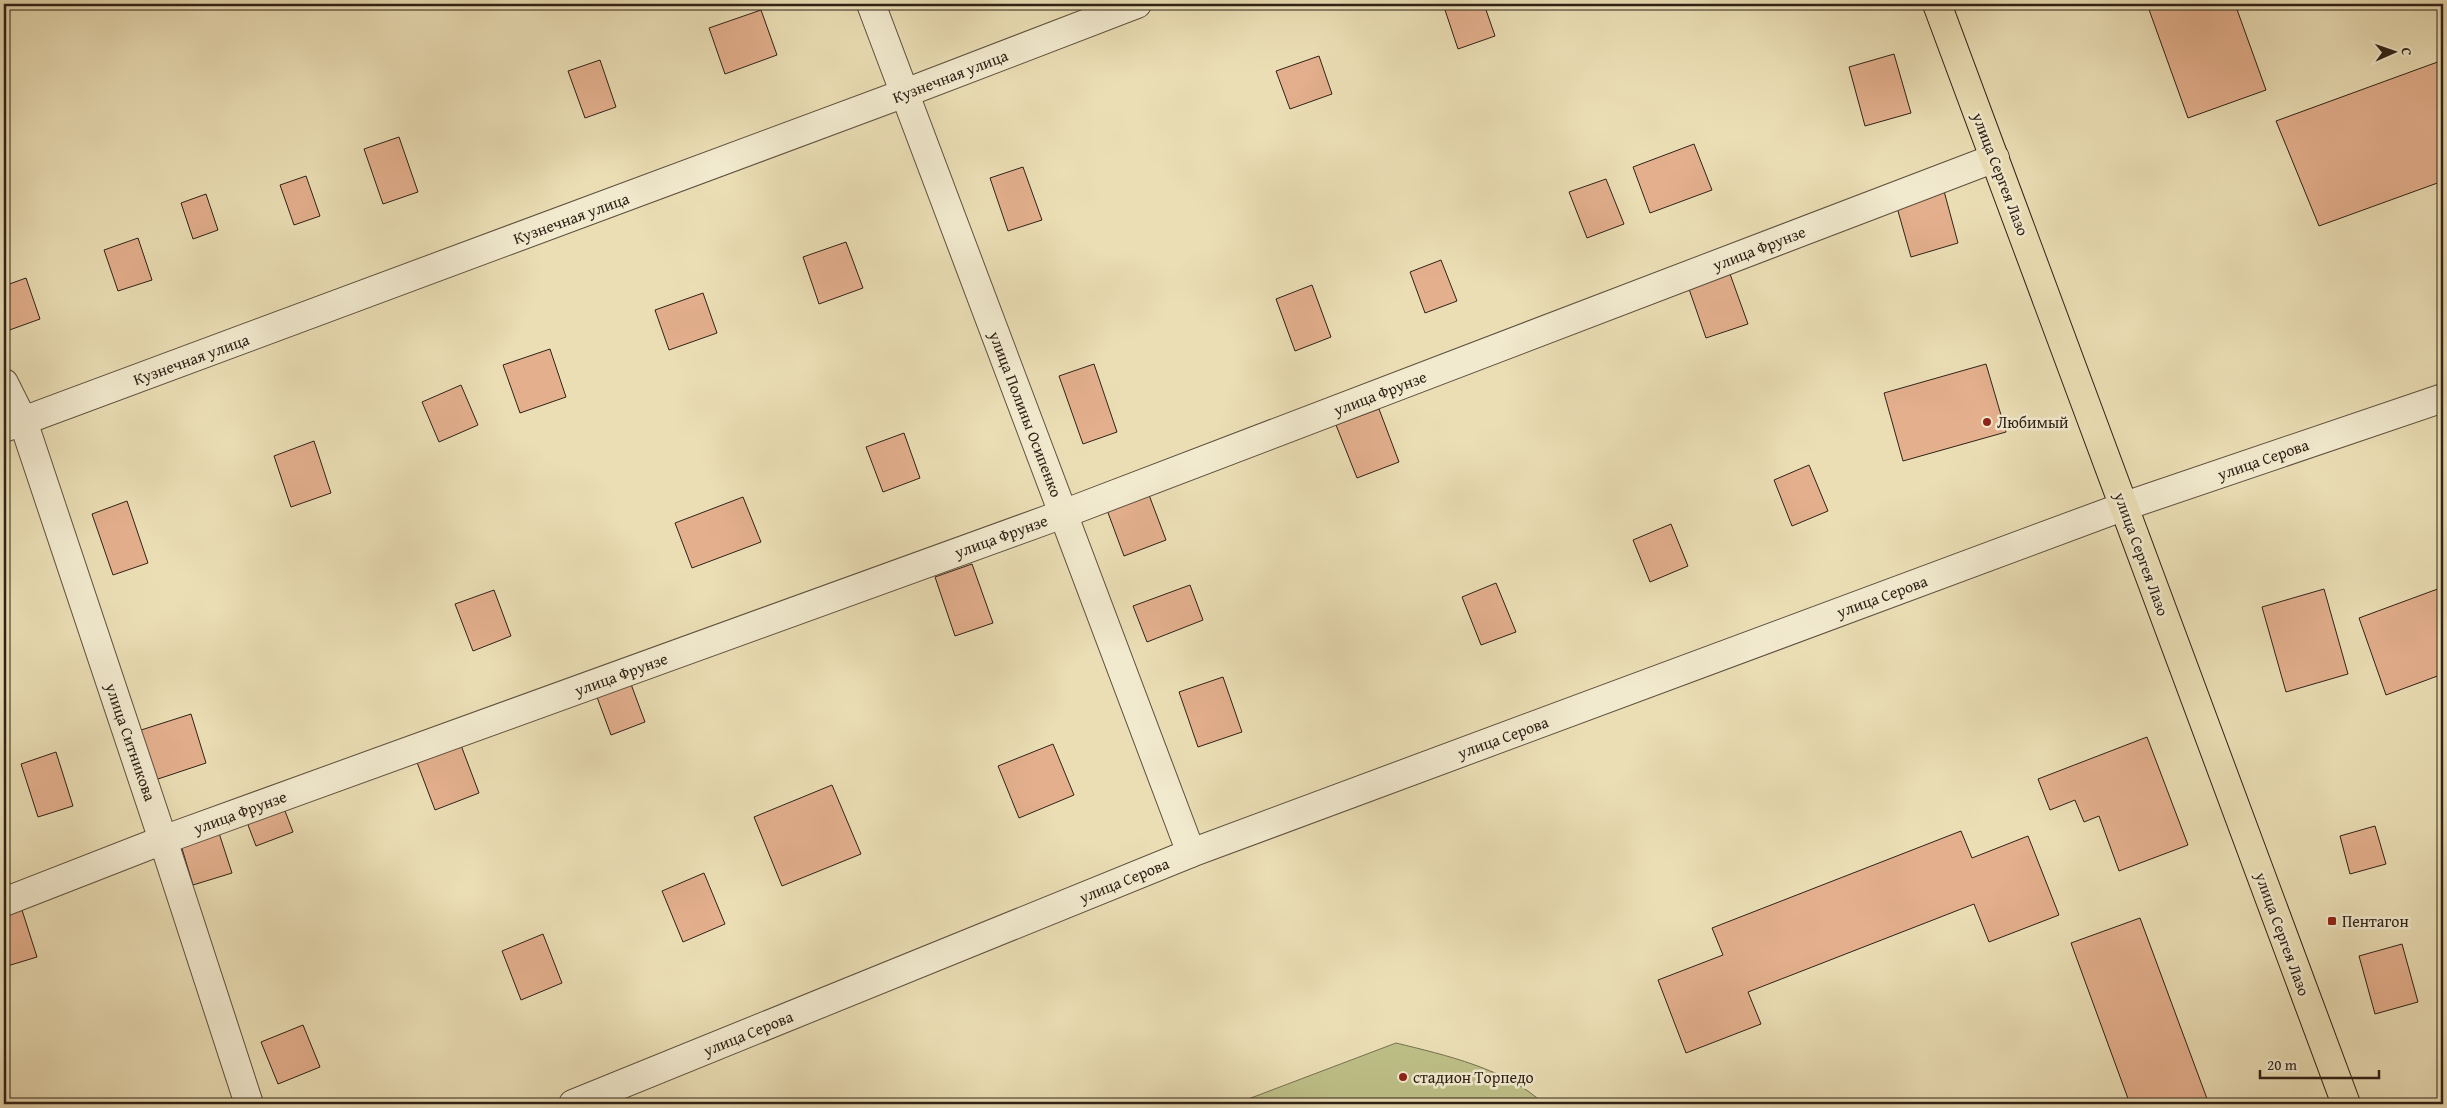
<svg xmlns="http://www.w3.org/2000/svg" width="2447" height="1108" font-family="'Gentium Book Plus',serif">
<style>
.green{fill:#bebf88;stroke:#767050}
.building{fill:#e3af8d;stroke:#2f2217}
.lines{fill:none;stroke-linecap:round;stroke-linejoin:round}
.minor-casing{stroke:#5e513e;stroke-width:30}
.major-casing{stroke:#2f2217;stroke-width:30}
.minor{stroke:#f2eacf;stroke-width:28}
.major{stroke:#ebdeb5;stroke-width:28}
.poi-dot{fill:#8f2418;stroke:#f2eacf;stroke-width:2}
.labels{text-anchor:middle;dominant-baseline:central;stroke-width:5;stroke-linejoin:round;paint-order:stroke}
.street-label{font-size:16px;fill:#2f2217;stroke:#f2eacf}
.poi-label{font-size:16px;fill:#2f2217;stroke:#f2eacf;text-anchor:start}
</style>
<rect width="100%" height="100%" fill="#ebdeb5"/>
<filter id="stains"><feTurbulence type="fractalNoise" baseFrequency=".004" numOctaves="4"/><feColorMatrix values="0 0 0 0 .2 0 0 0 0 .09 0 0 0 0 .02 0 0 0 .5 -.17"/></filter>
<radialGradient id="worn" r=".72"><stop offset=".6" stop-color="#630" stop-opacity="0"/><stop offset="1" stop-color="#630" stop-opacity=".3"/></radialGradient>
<path class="green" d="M1396,1043c49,12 111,26 148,61h-309z"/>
<g class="building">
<path d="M115,4h13l-12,4z"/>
<path d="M1443,4h41l11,32 -37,13z"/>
<path d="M2147,4h88l31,86 -78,28z"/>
<path d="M761,10l16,45 -52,19 -16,-46z"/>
<path d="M1894,54l17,59 -46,13 -16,-59z"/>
<path d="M1319,56l13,38 -42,15 -14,-38z"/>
<path d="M600,60l16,47 -31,11 -17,-47z"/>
<path d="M2443,60v121l-124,45 -43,-105z"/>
<path d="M399,137l19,55 -35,12 -19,-55z"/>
<path d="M1694,144l18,46 -62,23 -17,-46z"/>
<path d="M1023,167l19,53 -34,11 -18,-53z"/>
<path d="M306,176l14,40 -26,9 -14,-40z"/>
<path d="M1606,179l18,45 -37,14 -18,-46z"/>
<path d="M1944,191l14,52 -47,14 -15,-53z"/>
<path d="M206,194l12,36 -25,9 -12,-36z"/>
<path d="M138,238l14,42 -34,11 -14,-41z"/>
<path d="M846,242l17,46 -44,16 -16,-47z"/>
<path d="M1441,260l16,41 -32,12 -15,-41z"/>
<path d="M1730,274l18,50 -42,14 -17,-49z"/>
<path d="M26,278l14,41 -36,13v-46z"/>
<path d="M1312,285l19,52 -36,14 -19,-52z"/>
<path d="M703,293l14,40 -48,17 -14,-40z"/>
<path d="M550,349l16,48 -46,16 -17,-48z"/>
<path d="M1094,364l23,68 -34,12 -24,-68z"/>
<path d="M1986,364l20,68 -103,29 -19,-68z"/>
<path d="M461,385l17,40 -39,17 -17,-40z"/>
<path d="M1379,409l20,53 -42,16 -21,-53z"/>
<path d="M904,433l16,45 -37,14 -17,-45z"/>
<path d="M314,441l17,52 -40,14 -17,-51z"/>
<path d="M1809,465l19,46 -36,15 -18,-46z"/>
<path d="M1149,495l17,45 -42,16 -17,-46z"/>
<path d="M743,497l18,45 -69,26 -17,-45z"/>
<path d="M127,501l21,62 -35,12 -21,-61z"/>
<path d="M1671,524l17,42 -38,16 -17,-42z"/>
<path d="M972,564l21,59 -38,13 -20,-59z"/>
<path d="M1496,583l20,49 -35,13 -19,-48z"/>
<path d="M1190,585l13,35 -56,22 -14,-36z"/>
<path d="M2443,587v87l-57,21 -27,-77z"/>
<path d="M2324,589l24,85 -62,18 -24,-85z"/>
<path d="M494,590l17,46 -38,15 -18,-47z"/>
<path d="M628,676l17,46 -34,13 -17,-46z"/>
<path d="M1223,677l19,55 -44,15 -19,-55z"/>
<path d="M191,714l15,49 -51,17 -17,-49z"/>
<path d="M2147,737l41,108 -69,26 -20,-55 -15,6 -9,-22 -25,10 -12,-31z"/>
<path d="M459,740l20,53 -44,17 -20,-53z"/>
<path d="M1053,744l21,51 -55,23 -21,-52z"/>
<path d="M56,752l17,54 -35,11 -17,-53z"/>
<path d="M832,785l29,69 -79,32 -28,-69z"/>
<path d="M277,790l16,42 -37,14 -16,-42z"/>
<path d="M2375,826l11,38 -36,10 -10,-38z"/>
<path d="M218,830l14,43 -39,12 -13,-43z"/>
<path d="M1961,831l11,27 56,-22 31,79 -70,27 -15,-38 -226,88 13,32 -75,29 -28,-73 65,-25 -11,-27z"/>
<path d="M704,873l21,51 -42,18 -21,-51z"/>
<path d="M21,907l16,50 -33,10v-55z"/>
<path d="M2140,918l69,186h-79l-59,-161z"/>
<path d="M543,934l19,49 -41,17 -19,-49z"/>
<path d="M2402,944l16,58 -43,12 -16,-58z"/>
<path d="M303,1025l17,42 -42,17 -17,-42z"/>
</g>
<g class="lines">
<g class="minor-casing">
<g id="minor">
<path d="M871,4l320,849"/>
<path d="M4,383l19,38 140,419 86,264"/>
<path d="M4,428l901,-335 232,-89"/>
<path d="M4,902l159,-62 900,-326 932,-356"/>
<path d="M573,1104l618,-251 934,-347 318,-108"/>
</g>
</g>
<g class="major-casing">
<path id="major" d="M1937,4l409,1100"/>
</g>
<use href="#minor" class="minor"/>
<use href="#major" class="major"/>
</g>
<g class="poi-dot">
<circle cx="1987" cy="422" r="5"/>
<rect x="2327" y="916" width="10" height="10" rx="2.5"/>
<circle cx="1403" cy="1077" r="5"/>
</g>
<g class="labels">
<g class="street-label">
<text transform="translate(950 76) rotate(-21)">Кузнечная улица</text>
<text transform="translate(2001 174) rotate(69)">улица Сергея Лазо</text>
<text transform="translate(571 218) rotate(-20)">Кузнечная улица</text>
<text transform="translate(1759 248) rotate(-21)">улица Фрунзе</text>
<text transform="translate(191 359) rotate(-20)">Кузнечная улица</text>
<text transform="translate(1380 393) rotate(-21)">улица Фрунзе</text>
<text transform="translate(1026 414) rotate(69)">улица Полины Осипенко</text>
<text transform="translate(2263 459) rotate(-19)">улица Серова</text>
<text transform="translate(1001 536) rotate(-20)">улица Фрунзе</text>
<text transform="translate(2142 554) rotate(70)">улица Сергея Лазо</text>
<text transform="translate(1882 596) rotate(-20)">улица Серова</text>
<text transform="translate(621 674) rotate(-20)">улица Фрунзе</text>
<text transform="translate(1503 737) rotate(-20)">улица Серова</text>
<text transform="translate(131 742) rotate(71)">улица Ситникова</text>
<text transform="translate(240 812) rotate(-20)">улица Фрунзе</text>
<text transform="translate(1124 880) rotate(-22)">улица Серова</text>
<text transform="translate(2283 934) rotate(70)">улица Сергея Лазо</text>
<text transform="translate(748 1033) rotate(-22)">улица Серова</text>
</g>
<g class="poi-label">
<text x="1997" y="422">Любимый</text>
<text x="2342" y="921">Пентагон</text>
<text x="1413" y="1077">стадион Торпедо</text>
</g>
</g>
<rect width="2447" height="1108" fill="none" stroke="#ebdeb5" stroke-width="20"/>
<rect x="5" y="5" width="2437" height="1098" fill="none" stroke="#2f2217" stroke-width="2.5"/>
<rect x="10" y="10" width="2427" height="1088" fill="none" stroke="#2f2217"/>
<g transform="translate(2394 52) rotate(88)" stroke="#f2eacf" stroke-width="4" paint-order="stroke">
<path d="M0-4L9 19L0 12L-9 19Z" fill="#2f2217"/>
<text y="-8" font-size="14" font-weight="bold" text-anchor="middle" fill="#2f2217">С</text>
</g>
<path d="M2260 1070v8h119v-8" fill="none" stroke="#2f2217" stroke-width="2.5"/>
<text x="2267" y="1070" font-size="15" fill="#2f2217" stroke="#f2eacf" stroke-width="4" paint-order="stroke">20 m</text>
<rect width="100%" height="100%" filter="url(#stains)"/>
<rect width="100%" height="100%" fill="url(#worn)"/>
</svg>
